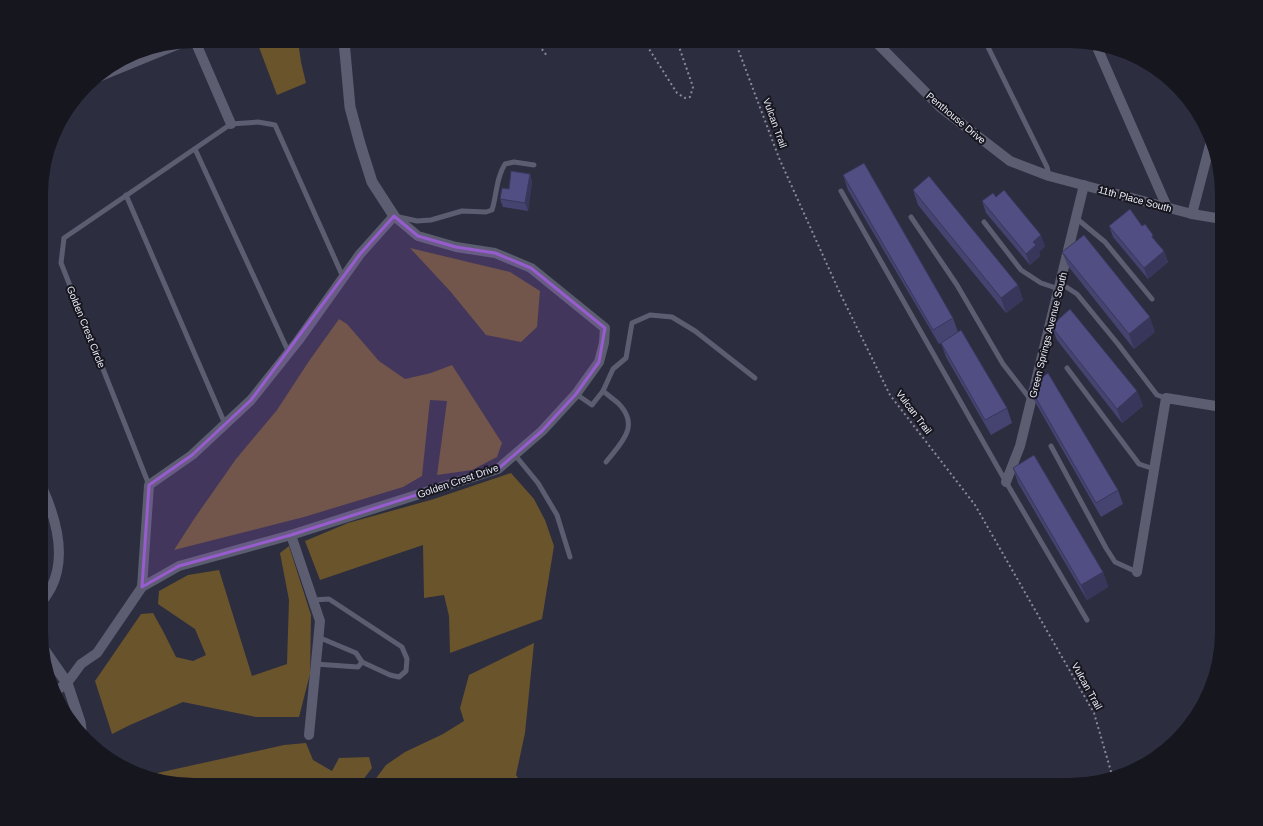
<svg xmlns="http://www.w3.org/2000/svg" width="1263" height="826" font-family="Arial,sans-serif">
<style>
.green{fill:#69542b}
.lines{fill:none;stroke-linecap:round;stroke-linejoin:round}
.path{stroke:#8a8a9a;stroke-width:2;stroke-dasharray:2 3;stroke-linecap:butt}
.service{stroke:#5d5d72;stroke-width:5}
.minor{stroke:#5d5d72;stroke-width:10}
.tertiary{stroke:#5d5d72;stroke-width:11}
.secondary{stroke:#5d5d72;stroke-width:11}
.wall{fill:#454370}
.shaded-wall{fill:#38375b}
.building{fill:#504e82;stroke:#38375b}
.marked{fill:#975cce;fill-opacity:0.2;stroke:#975cce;stroke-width:3;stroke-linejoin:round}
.labels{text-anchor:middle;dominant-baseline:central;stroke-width:4;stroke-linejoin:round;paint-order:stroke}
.street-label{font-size:10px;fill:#ececf9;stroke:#16161f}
</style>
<rect width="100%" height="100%" fill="#2d2d40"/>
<g class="green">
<path d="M259,41h39l3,21 5,21 -29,12 -20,-53z"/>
<path d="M410,248l100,24 30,19 -3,36 -16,15 -35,-7 -36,-44z"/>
<path d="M339,319l8,5 32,37 26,18 26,-6 21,-8 50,78 -5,14 -25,13 -35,5 10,-74 -17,-1 -8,76 -19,11 -99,30 -130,33 20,-31 42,-60 41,-49 32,-49z"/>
<path d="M511,473l23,26 11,21 9,26 -12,73 -92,34 -1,-37 -5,-21 -20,3 -1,-53 -103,35 -15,-39 43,-18 86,-24z"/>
<path d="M289,546l22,69 -1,59 -11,43h-43l-73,-15 -53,23 -18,9 -17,-53 46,-67 12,-1 10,18 13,26 17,4 13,-6 -11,-26 -37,-25 1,-13 29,-16 31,-5 33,106 35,-12 2,-64 -9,-47z"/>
<path d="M534,643l-9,90 -9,42 7,10h-152l15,-20 19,-13 38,-18 21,-13 -4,-13 9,-33z"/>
<path d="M306,743l7,17 19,11 7,-13 30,-1 3,11 -13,17h-164l-51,-9 140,-31z"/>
</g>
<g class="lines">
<g class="path">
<path d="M536,41l11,15"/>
<path d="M644,41l33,52 8,5 5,-1 3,-10 -16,-46"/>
<path d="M735,41l44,117 60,133 51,104 85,110 119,208 18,62"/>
</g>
<g class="service">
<path d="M985,41l62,126 2,9"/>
<path d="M195,149l94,204"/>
<path d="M841,191l165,291 81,138"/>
<path d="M126,195l99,229"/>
<path d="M399,217l18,4 14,-1 31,-9 24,1 6,-2c5,-16 4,-32 13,-46l9,-2 20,3"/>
<path d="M911,217l46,68 46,79 28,36"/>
<path d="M1076,218l29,24 47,57"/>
<path d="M984,222l37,48 20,13 18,6"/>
<path d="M1060,283l17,11 41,50 39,51 9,3"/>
<path d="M1067,368l72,96 15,5"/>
<path d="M603,391c5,4 10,8 15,12 23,23 3,40 -12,59"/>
<path d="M576,394l16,11 11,-14 10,-22 13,-11 6,-35 18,-8 22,2 23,14 60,47"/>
<path d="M1051,446l55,102 9,14 22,10"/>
<path d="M515,455l23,28 19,32 13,42"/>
<path d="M149,485l-88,-222 3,-25 167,-114 27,-2 17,3 68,152"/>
<path d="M313,600l16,-1 73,48 5,12 -1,12 -7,6 -9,-2 -28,-13"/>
<path d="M315,664l43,3 4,-5 -6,-9 -38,-16"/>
</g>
<g class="minor">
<path d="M195,41l36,83"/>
<path d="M875,41l65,66 70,54 39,15 143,38 30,5"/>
<path d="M1096,45l71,162"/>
<path d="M93,79l88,-36"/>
<path d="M1192,214l18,-69"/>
<path d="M1006,482l14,-36 64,-261"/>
<path d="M42,487c14,31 25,70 9,101 -3,5 -5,9 -9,13"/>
<path d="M291,535l29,86 -11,114"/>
<path d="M1137,572l29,-174 56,9"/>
<path d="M56,691l11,-8 14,-19 16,-11 45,-66 37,-21 112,-31 207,-66 44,-38 34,-37 23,-32 5,-19 1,-15 -74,-60 -36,-15 -39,-6 -38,-11 -24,-20 -34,38 -62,87 -47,59 -59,55 -43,30 -7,102"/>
</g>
<path class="tertiary" d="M344,41l6,66 10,37 12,38 22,34"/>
<path class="secondary" d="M42,647l25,36 13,39 1,7"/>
</g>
<g class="wall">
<path d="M530,174l2,8 -4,29 -25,-4 -3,-8 9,-10z"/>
<path d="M843,175l110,143 5,14 49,76 5,15 -21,12 -45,-78 -5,-14 -2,1 -91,-154z"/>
<path d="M913,190l105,95 5,15 -17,13 -88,-108z"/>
<path d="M996,197l49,49 -6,6 1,4 -10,9 -44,-52 -4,-12z"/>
<path d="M1109,226h33l22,25 4,11 -20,17 -35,-42z"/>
<path d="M1062,252l93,80 -21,17 -66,-83z"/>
<path d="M1051,326l86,65 6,15 -21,17 -65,-83z"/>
<path d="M1029,386l89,104 5,14 -22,13 -67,-117z"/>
<path d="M1013,468l90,104 5,15 -21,13 -69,-117z"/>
</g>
<g class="shaded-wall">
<path d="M530,174l2,8 -4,29 -3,-8z"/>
<path d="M1041,235l4,11 -6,6 1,4 -10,9 -4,-11 7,-12z"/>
<path d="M1164,251l4,11 -20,17 -4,-11z"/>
<path d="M1018,285l5,15 -17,13 -5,-15z"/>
<path d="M1150,317l5,15 -21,17 -5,-15z"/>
<path d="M1137,391l6,15 -21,17 -5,-14z"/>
<path d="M1103,572l5,15 -21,13 -6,-15z"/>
</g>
<g class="building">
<path d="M864,163l89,155 -20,12 -90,-155z"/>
<path d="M511,171l19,3 -5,29 -25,-4 2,-11 7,1z"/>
<path d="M929,176l89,109 -17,13 -88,-108z"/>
<path d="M1004,190l37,45 -8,7 3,3 -10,9 -44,-53 11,-8 3,4z"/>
<path d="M1130,209l12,17 3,-2 8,11 -1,2 12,14 -20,17 -35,-42z"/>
<path d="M1084,235l66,82 -21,17 -67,-82z"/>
<path d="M1070,309l67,82 -20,18 -66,-83z"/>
<path d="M961,330l46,78 -22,12 -44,-77z"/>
<path d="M1048,373l70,117 -22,13 -67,-117z"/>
<path d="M1034,455l69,117 -22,13 -68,-117z"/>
</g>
<path class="marked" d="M394,216l24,20 38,11 39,6 36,15 74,60 -6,34 -23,32 -34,37 -44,38 -207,66 -112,31 -37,21 7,-102 43,-30 59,-55 109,-146z"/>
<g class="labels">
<g class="street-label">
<text transform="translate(956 118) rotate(40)">Penthouse Drive</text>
<text transform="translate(775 123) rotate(70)">Vulcan Trail</text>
<text transform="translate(1135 199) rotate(15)">11th Place South</text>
<text transform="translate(86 327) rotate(68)">Golden Crest Circle</text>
<text transform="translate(1048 335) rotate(-76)">Green Springs Avenue South</text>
<text transform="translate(914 412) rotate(53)">Vulcan Trail</text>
<text transform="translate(458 481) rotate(-19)">Golden Crest Drive</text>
<text transform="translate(1087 686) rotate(61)">Vulcan Trail</text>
</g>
</g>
<path d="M0 0H1263V826H0ZM194 48H1069A146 146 0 0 1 1215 194V632A146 146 0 0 1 1069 778H194A146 146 0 0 1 48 632V194A146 146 0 0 1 194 48Z" fill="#16161f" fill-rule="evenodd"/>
</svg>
